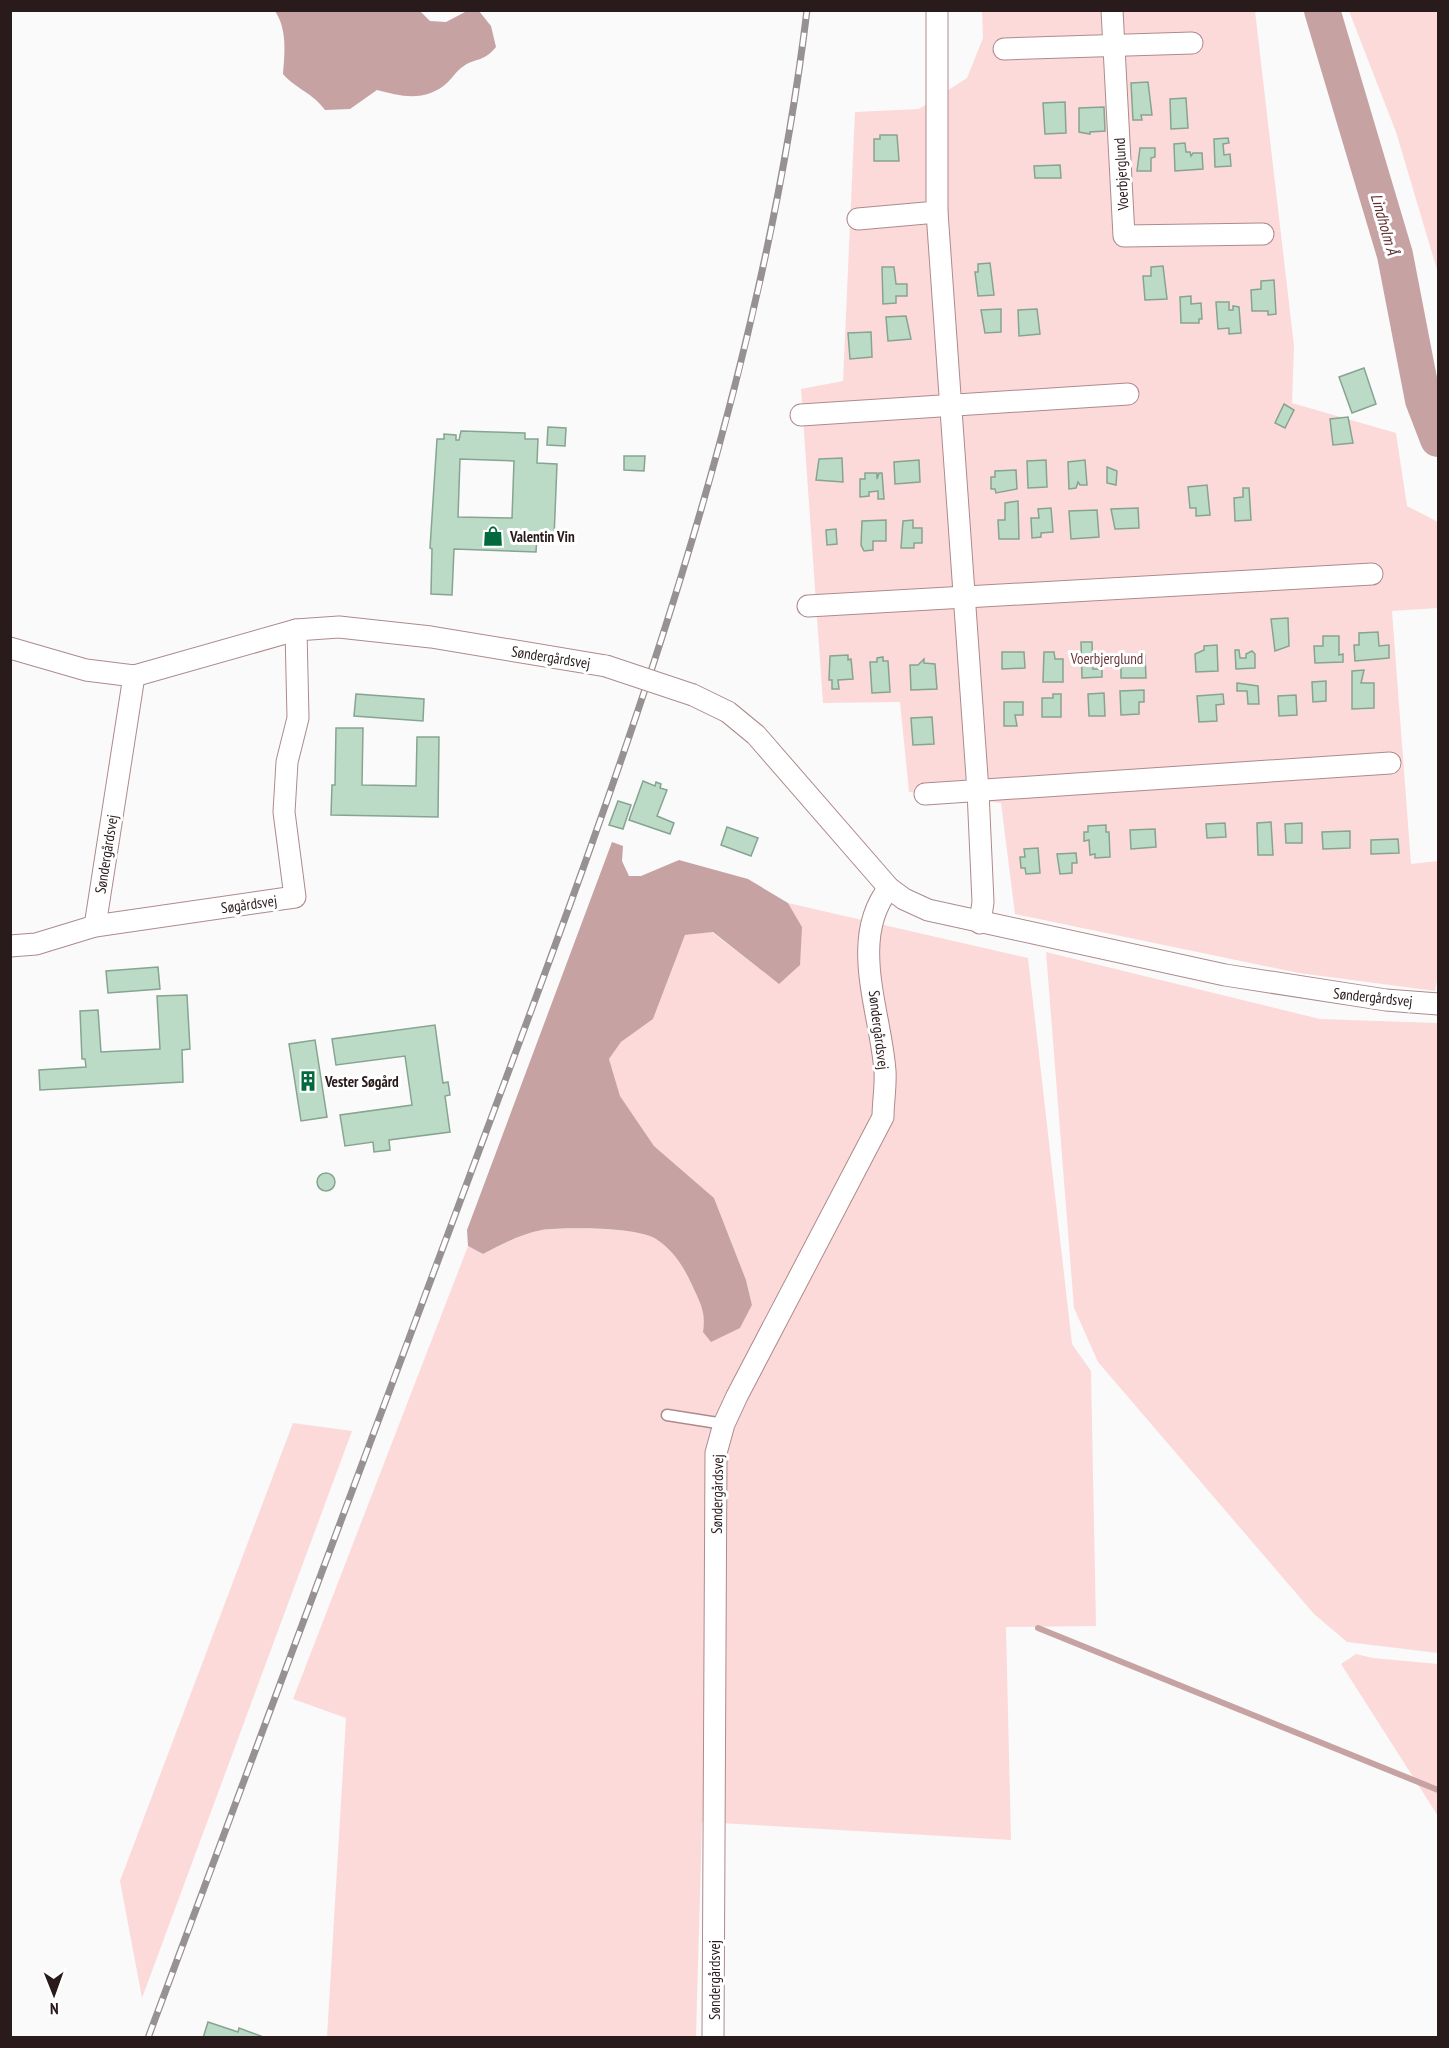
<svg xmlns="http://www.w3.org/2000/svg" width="1449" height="2048" font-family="'PT Sans Narrow',sans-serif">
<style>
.green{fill:#fcdada}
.water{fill:#c7a2a3}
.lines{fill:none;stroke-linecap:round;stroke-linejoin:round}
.stream{stroke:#c7a2a3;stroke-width:6}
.river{stroke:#c7a2a3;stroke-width:36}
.building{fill:#bcdbc7;stroke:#86a491;stroke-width:1.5;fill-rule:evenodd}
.service-casing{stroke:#ae8a8b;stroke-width:13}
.minor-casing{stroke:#ae8a8b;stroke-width:23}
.service{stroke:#fff;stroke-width:10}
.minor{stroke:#fff;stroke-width:21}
.rail-casing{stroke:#989192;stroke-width:7}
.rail{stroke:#fff;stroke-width:4.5;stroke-dasharray:14;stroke-linecap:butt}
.minor-bridge-casing{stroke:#ae8a8b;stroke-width:23;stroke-linecap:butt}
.minor-bridge{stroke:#fff;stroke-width:21}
.labels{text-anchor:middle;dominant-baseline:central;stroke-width:6;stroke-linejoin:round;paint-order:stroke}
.street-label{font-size:15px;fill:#291b1c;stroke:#fff}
.poi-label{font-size:15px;font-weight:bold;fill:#291b1c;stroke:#fff;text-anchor:start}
.park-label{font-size:15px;fill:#6a373a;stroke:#fff}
.water-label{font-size:16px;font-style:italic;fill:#5f2d30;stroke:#fff}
</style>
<rect width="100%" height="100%" fill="#fafafa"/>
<g class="green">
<path d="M982,11h273l39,335 -2,57 104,30 11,73 31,16v86l-46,3 19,253 27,-3v114l-3,16 -136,-18 -284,-59 -14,-111 -92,-11 -9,-90 -77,1 -22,-314 42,-8 12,-269 64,-3 48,-31 16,-40z"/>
<path d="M1349,11h89v262l-42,-141z"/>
<path d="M788,903l240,55 44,386 19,27 5,255 -90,1 5,213 -309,-18 -6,215h-369l19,-319 -53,-19 175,-453 15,8c19,-10 38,-20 60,-24 22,-3 95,-3 113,9 17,11 28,28 36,46 8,18 14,26 11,47l37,-4 12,-23 -6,-25 -32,-82 -60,-52 -34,-50 -11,-37 12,-17 32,-23 32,-84 27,-3 67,52 23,-57z"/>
<path d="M1046,952l274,67 118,4v630l-91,-11 -33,-28 -216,-252 -24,-54z"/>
<path d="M293,1423l59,8 -210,567 -22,-117z"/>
<path d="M1356,1654l17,4 65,6v152l-97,-152z"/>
</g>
<g class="water">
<path d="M275,11h145l10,10 16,1 21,-11h12l12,15 5,21c-13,16 -21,10 -35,21 -5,4 -9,10 -13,14 -21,20 -46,15 -71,8l-27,19 -25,1c-12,-17 -29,-21 -42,-36 2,-22 4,-45 -8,-63z"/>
<path d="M612,842l11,4 -1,15 7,15h12l38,-16 69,19 40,24 14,24 -2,38 -21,19 -66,-52 -28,3 -32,84 -32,23 -12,17 11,37 34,50 60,52 32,82 6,25 -12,23 -29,14 -8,-10c3,-21 -3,-29 -11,-47 -8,-18 -19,-35 -36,-46 -18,-12 -91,-12 -114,-9 -21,4 -40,14 -59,24l-15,-8 -1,-16z"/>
</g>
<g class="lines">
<path class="stream" d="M1038,1628l400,162"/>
<path class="river" d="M1322,10l73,245 28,145 15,39"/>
</g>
<g class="building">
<path d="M1148,82l4,33h-11l1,5h-9l-2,-37z"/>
<path d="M1186,98l2,30 -17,1 -1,-30z"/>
<path d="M1065,102l1,31 -21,1 -2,-31z"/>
<path d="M1104,107l1,24 -15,1v2l-11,-2v-24z"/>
<path d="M880,135h17l2,26h-25v-22h6z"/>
<path d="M1228,138l1,5 -6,1 1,11 6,-1 1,12 -16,1 -1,-28z"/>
<path d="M1185,143l1,9h4l1,4 2,-3h9l1,16 -28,2 -1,-27z"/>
<path d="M1140,148h15v9l-4,1v13h-14z"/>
<path d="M1060,165l1,13h-26l-1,-12z"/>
<path d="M990,263l4,32 -16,1 -3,-24h3v-8z"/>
<path d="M1163,266l4,33 -22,1 -2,-24h8v-9z"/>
<path d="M882,267h12l2,17h11v12h-11v7l-13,1z"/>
<path d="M1274,280l2,34 -8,1v-4h-16l-1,-21 10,-1v-8z"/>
<path d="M1191,296v8l10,-1 1,16h-3v4h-18l-1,-26z"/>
<path d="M1216,302h13v8h4v-4l6,1 2,26 -12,1v-6l-11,1z"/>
<path d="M1001,309v23l-16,1 -4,-23z"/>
<path d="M1037,309l3,25 -21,2 -1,-26z"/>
<path d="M906,316l5,23 -23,2 -2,-24z"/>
<path d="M871,332l1,25 -22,2 -2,-26z"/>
<path d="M1364,368l12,36 -24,9 -13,-36z"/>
<path d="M1284,404l10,6 -9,18 -10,-5z"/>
<path d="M1348,417l5,26 -20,2 -3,-26z"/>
<path d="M548,427l18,1 -1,18 -18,-1z"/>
<path d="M461,431l64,2v6h13l-1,24 20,1 -3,74 -17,-1 -1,15 -82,-3 -2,46 -21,-1 1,-45 -2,-1 7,-109h7v-5l12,1v5h3zM460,459l54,2 -2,57 -54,-1z"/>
<path d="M624,456h21l-1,15 -20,-1z"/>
<path d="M842,458l1,24 -27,-2 3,-21z"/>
<path d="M919,460l1,22 -25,2 -1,-22z"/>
<path d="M1046,460l1,27 -19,1 -1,-27z"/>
<path d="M1085,460l2,25h-7l-2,-3 -2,6 -7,1 -1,-27z"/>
<path d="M1107,467l10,4 -1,14 -9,-2z"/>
<path d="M1016,470l1,19 -21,4 -1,-4h-4v-12h4v-6z"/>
<path d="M865,473h12v6l2,-6h3l2,26h-6v-8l-9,1v4l-9,1v-18h5z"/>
<path d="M1207,485l3,30 -14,1v-8h-6l-2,-21z"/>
<path d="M1243,488h6l2,32 -16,1 -1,-23 9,-1z"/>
<path d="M1018,501l1,38h-20l-1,-19h7v-17z"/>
<path d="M1051,508l2,24 -12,1v4l-9,1 -1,-20h8l-1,-9z"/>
<path d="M1138,508l1,20 -24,1 -4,-20z"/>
<path d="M1097,510l2,27 -28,2 -2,-28z"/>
<path d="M886,520v21h-13v9l-9,1 -3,-6 1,-24z"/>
<path d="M913,520v8h9v15h-8v5h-13l2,-27z"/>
<path d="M836,529l1,15 -10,1 -1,-15z"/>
<path d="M1288,618l1,28 -14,5 -4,-32z"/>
<path d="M1378,632l1,14 10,-1v13l-34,3 -1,-16h5v-12z"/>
<path d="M1323,636h16v19l4,-1v8l-28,1 -1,-17h9z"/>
<path d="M1081,642h11l1,27h9v8l-20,1z"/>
<path d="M1217,645l1,26 -22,1 -1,-18 9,-4v-4z"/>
<path d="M1235,650h4l1,8h6v-4l6,-3 3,3v14l-19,1z"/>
<path d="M1002,652h22l1,16 -23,1z"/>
<path d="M1044,652h10l1,7h8v23h-20z"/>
<path d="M848,655v5l3,-1 2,20 -15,1 1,9h-7v-9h-3l1,-24z"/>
<path d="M1133,655h12l1,23h-25v-17l3,3h9z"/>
<path d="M883,657v4h5l2,31 -18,1 -2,-31h7v-4z"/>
<path d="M924,659v4l11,1 2,25 -26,1 -1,-25h8z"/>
<path d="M1364,670l-3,13h13v25l-22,1v-38z"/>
<path d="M1326,681v20l-13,1 -1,-20z"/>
<path d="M1237,683l21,3 1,18h-11l-1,-13h-10z"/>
<path d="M1144,690v12h-5v12l-18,1 -1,-24z"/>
<path d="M1104,693l1,23h-16l-1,-22z"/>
<path d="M356,694l68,5 -1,22 -69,-5z"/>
<path d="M1053,694h8v23h-19v-19h11z"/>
<path d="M1223,694l1,10 -8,1 1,16 -18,1 -2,-26z"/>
<path d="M1296,695l1,20 -18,1 -1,-20z"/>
<path d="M1004,702h19v13h-8l2,11h-13z"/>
<path d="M932,717l2,27 -21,1 -2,-27z"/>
<path d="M336,728h27l-1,57 54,1 1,-49h22l-1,80 -107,-2 1,-30h3z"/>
<path d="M643,781l12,5 1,-4 5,2 -1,4 7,2 -10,26 17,7 -4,11 -41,-14z"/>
<path d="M618,801l13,4 -8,24 -14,-4z"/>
<path d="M1271,822l2,33h-15l-1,-32z"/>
<path d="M1225,823l1,14 -19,1 -1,-14z"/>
<path d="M1302,823v20h-16l-1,-19z"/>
<path d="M1106,825v7h3l1,25 -15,1v-4l-5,1 -1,-15 -5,1v-9h4v-6z"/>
<path d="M727,827l31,11 -7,18 -30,-11z"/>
<path d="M1155,829l1,18 -25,2 -1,-19z"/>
<path d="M1350,831v17l-27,1 -1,-17z"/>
<path d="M1398,839l1,14 -28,1v-14z"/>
<path d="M1038,848l2,25 -14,1 -1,-6h-4l-1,-11h5l-1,-8z"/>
<path d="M1076,853l1,10h-5v10l-12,1 -3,-20z"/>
<path d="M158,967l2,22 -52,4 -2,-22z"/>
<path d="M187,995l3,54 -8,1 1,32 -143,8 -1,-20 47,-3 -1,-8h-3l-2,-48 18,-1 3,42 59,-3 -3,-53z"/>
<path d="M435,1025l8,58 5,-1 2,13 -5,1 5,36 -61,8 1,10 -16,2 -1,-10 -28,4 -5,-31 72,-10 -7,-49 -69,9 -4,-26z"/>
<path d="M315,1040l12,77 -26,4 -12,-77z"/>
<circle cx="326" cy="1182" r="9"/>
<path d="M208,2022l30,10 1,-4 27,10h-63z"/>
</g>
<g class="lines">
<g class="service-casing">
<path id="service" d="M667,1415l57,9"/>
</g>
<g class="minor-casing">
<g id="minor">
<path d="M937,10v202l41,579 5,111 -3,21"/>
<path d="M1112,10l12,226 139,-2"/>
<path d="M1004,49l188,-6"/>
<path d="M858,219l79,-7"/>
<path d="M801,415l327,-21"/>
<path d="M808,606l564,-32"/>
<path d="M10,648l76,22 48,6 162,-46 43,-3 92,10 175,29"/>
<path d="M693,695l35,17 28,23 133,153 15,11 24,11 297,65 161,25 52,4"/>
<path d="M925,794l465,-31"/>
<path d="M95,926l39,-250"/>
<path d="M10,946l26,-2 59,-18 200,-29 -11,-85 3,-50 11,-44 -2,-88"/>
<path d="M713,2038l3,-585 8,-29 13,-28 146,-279c0,-15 3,-31 2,-46 -4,-58 -37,-132 4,-183"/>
</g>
</g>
<use href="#service" class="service"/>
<use href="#minor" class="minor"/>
<g class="rail-casing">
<path id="rail" d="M148,2038c113,-302 225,-604 338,-906 136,-365 274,-732 321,-1122"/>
</g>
<use href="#rail" class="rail"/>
<g class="minor-bridge-casing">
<path id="minor-bridge" d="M606,666l87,29"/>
</g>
<use href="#minor-bridge" class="minor-bridge"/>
</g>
<defs>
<g id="shop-bare" transform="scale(1.62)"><path d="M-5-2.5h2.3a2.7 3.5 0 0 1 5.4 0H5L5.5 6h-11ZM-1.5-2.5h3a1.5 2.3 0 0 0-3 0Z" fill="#02693f" stroke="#fff" stroke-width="2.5" paint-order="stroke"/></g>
<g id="building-bare" transform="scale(1.62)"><path d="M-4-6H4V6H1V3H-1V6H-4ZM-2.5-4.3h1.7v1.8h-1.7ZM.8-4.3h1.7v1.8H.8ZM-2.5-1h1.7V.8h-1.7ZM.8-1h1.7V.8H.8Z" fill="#02693f" stroke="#fff" stroke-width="2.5" paint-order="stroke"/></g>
</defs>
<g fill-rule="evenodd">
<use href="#shop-bare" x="493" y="536"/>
<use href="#building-bare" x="308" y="1081"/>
</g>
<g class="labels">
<g class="street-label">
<text transform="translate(1121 174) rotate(-93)">Voerbjerglund</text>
<text transform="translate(551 657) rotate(9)">Søndergårdsvej</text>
<text transform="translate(106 854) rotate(-81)">Søndergårdsvej</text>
<text transform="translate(249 904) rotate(-8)">Søgårdsvej</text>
<text transform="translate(1373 997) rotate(6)">Søndergårdsvej</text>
<text transform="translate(879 1030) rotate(83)">Søndergårdsvej</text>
<text transform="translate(717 1494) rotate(-89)">Søndergårdsvej</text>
<text transform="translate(714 1980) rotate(-90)">Søndergårdsvej</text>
</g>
<g class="poi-label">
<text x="510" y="536">Valentin Vin</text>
<text x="325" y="1081">Vester Søgård</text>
</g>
<g class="park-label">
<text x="1107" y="658">Voerbjerglund</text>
</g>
<g class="water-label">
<text transform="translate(1385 224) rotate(74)">Lindholm Å</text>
</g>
</g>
<rect width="1449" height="2048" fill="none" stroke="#291b1c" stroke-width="24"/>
<g transform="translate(54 1994) rotate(179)" stroke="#ffffff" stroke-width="4.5" paint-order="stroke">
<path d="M0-4.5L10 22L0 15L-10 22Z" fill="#291b1c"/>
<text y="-9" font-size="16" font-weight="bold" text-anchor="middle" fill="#291b1c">N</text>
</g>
</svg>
